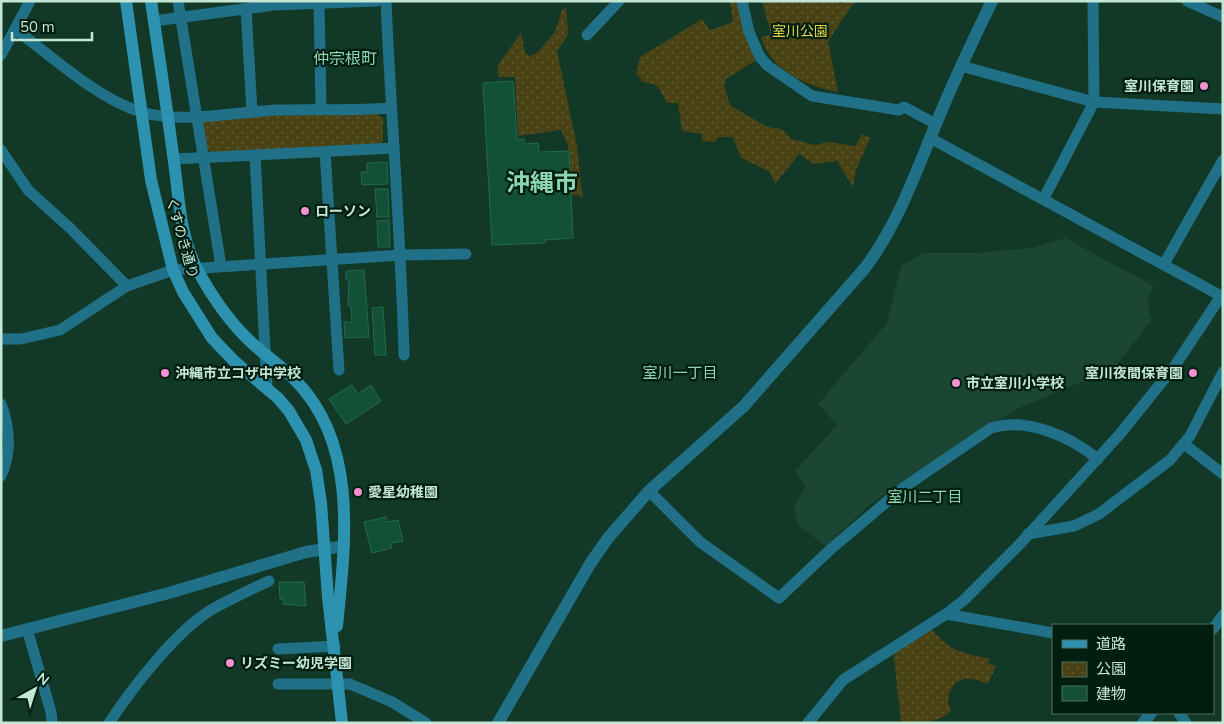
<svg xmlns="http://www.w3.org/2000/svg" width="1224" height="724" font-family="'Nunito Sans','Noto Sans JP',sans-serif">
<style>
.built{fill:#1b4633}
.park{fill:url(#park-dots)}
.building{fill:#135038;stroke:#226b4c}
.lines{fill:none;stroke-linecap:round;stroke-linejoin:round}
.minor{stroke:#207188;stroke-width:11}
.tertiary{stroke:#207188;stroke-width:12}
.secondary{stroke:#2c92af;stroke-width:12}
.poi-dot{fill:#f590d1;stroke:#011e11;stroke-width:2}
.labels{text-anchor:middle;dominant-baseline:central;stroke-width:4.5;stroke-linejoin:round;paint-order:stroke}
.park-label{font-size:14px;fill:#e7d64c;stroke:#011e11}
.poi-label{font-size:14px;font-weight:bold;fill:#c4e6d4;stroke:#011e11;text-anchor:start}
.street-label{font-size:14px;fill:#c4e6d4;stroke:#011e11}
.neighbourhood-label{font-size:15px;fill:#8ed5b2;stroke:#011e11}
.quarter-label{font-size:16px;fill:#8ed5b2;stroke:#011e11}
.town-label{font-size:24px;font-weight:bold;fill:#8ed5b2;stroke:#011e11}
</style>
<defs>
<pattern id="park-dots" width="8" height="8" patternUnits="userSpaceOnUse" patternTransform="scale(1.25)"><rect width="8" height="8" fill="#484214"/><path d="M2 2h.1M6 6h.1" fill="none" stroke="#615d35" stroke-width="1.8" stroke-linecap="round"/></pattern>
</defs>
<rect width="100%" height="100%" fill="#123827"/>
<path class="built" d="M1065,238l89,48 -7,15 5,19 -38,48 -97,41 -33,19 -116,78 -42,40 -28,-21 -4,-20 12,-19 -11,-15 42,-46 -19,-21 69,-81 14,-57 22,-13h53l56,-5z"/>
<g class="park">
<path d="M730,1h8l20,58 -32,20 -2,6 6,20 37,22 15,2 9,10 24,6 14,-3 26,4 7,-12 8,4 -14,32 -3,17 -16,-26 -23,3 -15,-10 -24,30 -5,-12 -29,-14 -8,-21h-15l-3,5 -13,-1v-7l-20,-3 -4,-28h-11l-10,-18 -14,-3 -7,-8 4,-17 62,-38 8,11 23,-8z"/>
<path d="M762,1h75l5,3 3,-3h10l-27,40 10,51c-33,-7 -66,-20 -77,-55l10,-3z"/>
<path d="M566,7l2,28 -11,16 20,95 6,53 -4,-4h-7l-4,-50 -7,-15 -43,6 -3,-59h-17v-12l23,-32 4,19 4,4 8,-3 18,-21 7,-22z"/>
<path d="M334,111l43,3 6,4v22l-4,6 -167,7 -5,-4 -4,-26 3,-5z"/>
<path d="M929,626c20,25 30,26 61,33l-2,4 8,3 -8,18c-14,-6 -27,-10 -36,4 -5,8 -5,14 -1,23 -15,13 -31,12 -50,12l-8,-75z"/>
</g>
<g class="building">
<path d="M513,81l4,59 7,-1v5l14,-1 1,9 30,-1 4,87 -28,2v3l-53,2 -9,-162z"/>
<path d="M387,162l1,22 -26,1 -1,-13h6v-9z"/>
<path d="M375,189h13l1,28h-12z"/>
<path d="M389,220l1,27h-12l-1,-26z"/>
<path d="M364,270l5,67 -24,1 -1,-16h8l-1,-16h-3l1,-26h-3v-9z"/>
<path d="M383,307l3,48h-11l-3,-47z"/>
<path d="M352,385l6,9 13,-9 10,16 -35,23 -17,-25z"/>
<path d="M386,517l1,5 11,-2 5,21 -12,2 1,5 -20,5 -8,-31z"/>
<path d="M279,582h25l2,24 -23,-2v-5h-3z"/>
</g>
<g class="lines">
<g class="minor">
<path d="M178,1l43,265"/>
<path d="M319,1l2,107"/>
<path d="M386,1c5,118 15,236 18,354"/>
<path d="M742,1l7,31 11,25 8,9 44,30 87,14 5,-3 32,17"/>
<path d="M1187,1l36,16"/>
<path d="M246,9l6,103"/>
<path d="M154,21l120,-16 103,-4"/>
<path d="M15,29c36,27 83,70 126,83 41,12 94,0 136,-2 38,-1 76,1 113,-2"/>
<path d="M587,35l32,-34"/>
<path d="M1,55l29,-54"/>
<path d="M961,66l133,36 129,7"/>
<path d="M930,138l293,159"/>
<path d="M1,150l27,40 43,39 56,57"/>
<path d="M325,152l14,218"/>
<path d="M255,155l12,233"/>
<path d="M174,159l220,-11"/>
<path d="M1044,198l50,-96 -1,-101"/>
<path d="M1164,264l59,-104"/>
<path d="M1,339h20l39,-9 67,-44 46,-16 228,-15 65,-1"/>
<path d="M1,404c9,24 11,48 0,72"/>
<path d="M1184,444l39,30"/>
<path d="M649,491l51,51 79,56 53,-50 71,-60 88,-60c36,-11 78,8 107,31"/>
<path d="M1028,534l46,-8 25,-12 71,-54 20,-24 33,-64"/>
<path d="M946,614l107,19"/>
<path d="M27,629l24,83 1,11"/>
<path d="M1213,629l10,-14"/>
<path d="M278,649l57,-3"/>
<path d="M278,684h72l42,18 34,21"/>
<path d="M1179,713l7,10"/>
<path d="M109,723c24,-36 66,-91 102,-113 19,-11 39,-20 58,-29"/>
<path d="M808,723l35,-43 103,-66 18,-14 54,-54 102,-112 54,-67 47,-71"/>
</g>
<g class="tertiary">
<path d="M1,636l168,-43 137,-41 38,-6"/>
<path d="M498,723l92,-159 18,-26 41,-47 95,-85 121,-138c33,-44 50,-94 71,-144 17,-42 36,-82 56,-123"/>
<path d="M1143,723l8,-10"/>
</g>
<g class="secondary">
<path d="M126,1l25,179 22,90 10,22 29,46 22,23 44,37 11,13 17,29 10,30 5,33 7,94 14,126"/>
<path d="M151,1c8,54 16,108 23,161 5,36 6,74 23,107 14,26 34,55 56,75 14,13 30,23 43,37 63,64 49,164 41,245"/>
</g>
</g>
<g class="poi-dot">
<circle cx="1204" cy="86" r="5"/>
<circle cx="305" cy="211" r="5"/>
<circle cx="165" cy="373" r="5"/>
<circle cx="1193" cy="373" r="5"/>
<circle cx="956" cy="383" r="5"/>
<circle cx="358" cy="492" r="5"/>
<circle cx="230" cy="663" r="5"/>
</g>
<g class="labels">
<g class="park-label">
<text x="800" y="31">室川公園</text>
</g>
<g class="poi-label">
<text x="1194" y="86" text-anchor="end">室川保育園</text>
<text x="315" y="211">ローソン</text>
<text x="175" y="373">沖縄市立コザ中学校</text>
<text x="1183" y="373" text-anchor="end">室川夜間保育園</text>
<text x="966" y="383">市立室川小学校</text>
<text x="368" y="492">愛星幼稚園</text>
<text x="240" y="663">リズミー幼児学園</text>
</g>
<g class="street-label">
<text transform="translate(182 238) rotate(74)">くすのき通り</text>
</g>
<g class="neighbourhood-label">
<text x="680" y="373">室川一丁目</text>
<text x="925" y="497">室川二丁目</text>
</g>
<g class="quarter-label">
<text x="345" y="59">仲宗根町</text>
</g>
<g class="town-label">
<text x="542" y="183">沖縄市</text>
</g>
</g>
<rect width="1224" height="724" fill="none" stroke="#c4e6d4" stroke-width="5"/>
<rect x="1052" y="624" width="162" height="90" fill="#011e11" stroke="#4f6e5f"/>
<rect x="1062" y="640" width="25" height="8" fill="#2c92af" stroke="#4f6e5f"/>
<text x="1096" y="649" font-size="15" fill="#c4e6d4">道路</text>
<rect x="1062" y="662" width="25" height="15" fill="url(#park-dots)" stroke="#4f6e5f"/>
<text x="1096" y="674" font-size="15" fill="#c4e6d4">公園</text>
<rect x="1062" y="686" width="25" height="15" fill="#135038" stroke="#4f6e5f"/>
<text x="1096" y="699" font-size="15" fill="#c4e6d4">建物</text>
<g transform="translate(35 689) rotate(39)" stroke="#011e11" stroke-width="4" paint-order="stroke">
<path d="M0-4L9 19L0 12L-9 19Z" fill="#c4e6d4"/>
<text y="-8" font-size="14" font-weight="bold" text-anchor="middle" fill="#c4e6d4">N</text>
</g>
<path d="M12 32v8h80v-8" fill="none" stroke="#c4e6d4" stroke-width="2.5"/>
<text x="20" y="32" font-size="15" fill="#c4e6d4" stroke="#011e11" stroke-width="4" paint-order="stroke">50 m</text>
</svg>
